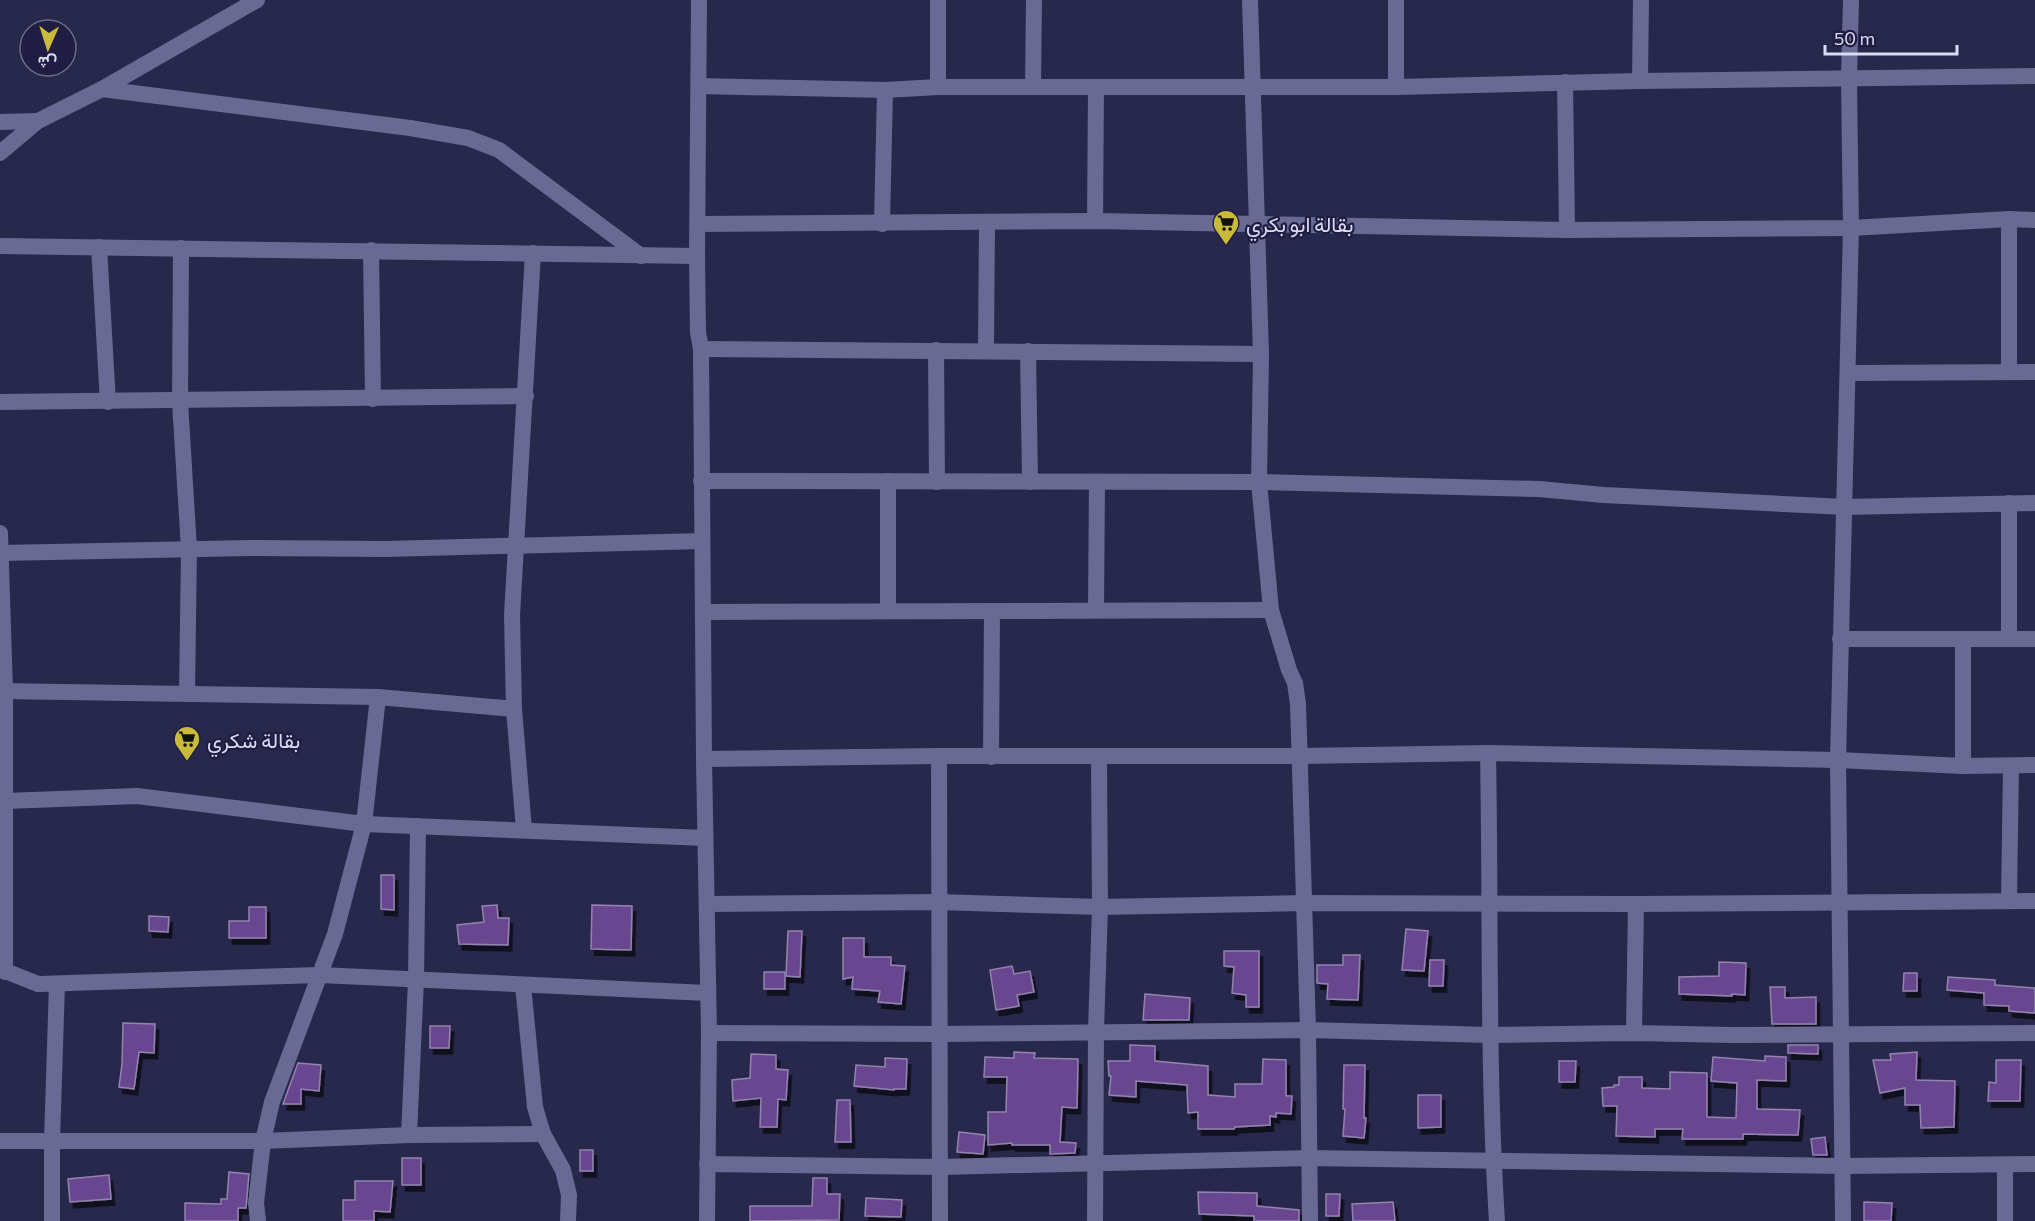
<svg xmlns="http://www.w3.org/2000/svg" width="2035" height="1221" font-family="Commissioner,Vazirmatn,sans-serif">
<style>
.building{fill:#674790;stroke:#9383ae;stroke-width:1.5;filter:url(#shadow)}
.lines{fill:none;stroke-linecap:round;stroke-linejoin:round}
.minor{stroke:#686a94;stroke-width:16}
.labels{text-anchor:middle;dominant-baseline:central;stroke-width:4.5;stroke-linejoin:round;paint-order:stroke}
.poi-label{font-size:21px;fill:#dadcf4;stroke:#1f1e42;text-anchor:start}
</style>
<defs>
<filter id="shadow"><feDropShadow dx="3.5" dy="6" stdDeviation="0" flood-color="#0009"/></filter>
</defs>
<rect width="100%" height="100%" fill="#28284d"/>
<g class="building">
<path d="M381,875h13v35l-13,-1z"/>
<path d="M497,905l1,13h11l-1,27 -49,-1 -2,-19 27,-3 -2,-16z"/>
<path d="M592,905l40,1 -1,44 -40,-1z"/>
<path d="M249,907h17v31h-37v-17h20z"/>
<path d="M149,916l20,1 -1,15 -19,-1z"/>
<path d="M1406,929l22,2 -4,40 -22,-1z"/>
<path d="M788,931h14l-2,46 -14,-1z"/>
<path d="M843,938h21v19h27v8l14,1 -4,38 -23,-2 2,-11 -28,-2 1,-12 -10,2z"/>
<path d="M1224,951h35v56h-13v-12l-14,-2 2,-26 -10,-1z"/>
<path d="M1343,955h17l-2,45 -31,-1 1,-15 -11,-1v-18h26z"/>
<path d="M1430,960h14l-1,26h-14z"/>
<path d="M1719,962l27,1 -1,32 -13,-1v2l-53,-2v-17l40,-1z"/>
<path d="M1012,966l2,8 16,-3 4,21 -17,3 2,11 -23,4 -6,-40z"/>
<rect x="764" y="972" width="21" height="17"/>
<path d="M1904,973h13v18h-14z"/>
<path d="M1948,977l47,3v5l40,3v25l-26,-2v-5l-25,-1v-12l-37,-3z"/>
<path d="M1770,987h15v11l31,-1v27h-44z"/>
<path d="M1145,994l45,4 -1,22h-46z"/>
<path d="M123,1023l32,1 -1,29 -15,-1 -5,37 -15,-2 3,-23z"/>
<path d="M430,1026h20l-1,22h-19z"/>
<path d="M1130,1045l25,1v15l53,5v29l27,2v-13h27l1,-25 23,1v36h6l-1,18 -15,-1v4l-6,-1v9l-35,2 -1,2h-36v-17l-10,1 -1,-28 -51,-4v16l-27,-2 2,-19h-2l-1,-15h22z"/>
<path d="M1788,1045h30v9l-30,-1z"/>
<path d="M1014,1052l21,1 -1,5 44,1 -1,49 -15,-1 -2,35 16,1 -1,10 -25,1v-9h-38v-2l-24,2v-33h18l1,-35h-23l1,-20 29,1z"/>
<path d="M1917,1052l-1,28 39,1 -1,46 -33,1 -1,-23h-15v-17l-25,5 -7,-33h18l-1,-6z"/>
<path d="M751,1054l25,1v14l12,1 -2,30 -8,-1 -1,28h-17l1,-29 -28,3 -1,-21 18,-2z"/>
<path d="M1765,1056l21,1v24l-29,-1v29l43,1 -2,25 -55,-1v5h-61l1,-10h-28v8l-39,-1 1,-30h-14l-1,-18 12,-1v-2h5v-8h23v11l28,1v-17l37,1v44l29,1 1,-35 -26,-2 2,-24 52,4z"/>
<path d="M885,1058l22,1 -1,30h-12v1l-40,-4 2,-21 29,2z"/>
<path d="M1996,1060h25l-1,41h-32l1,-19 7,1z"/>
<path d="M1559,1061h17l-1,21h-16z"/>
<path d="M298,1063l23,2 -2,26 -18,-2v15h-18z"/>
<path d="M1344,1065h21l-1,53h2l-2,20 -21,-2 2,-27h-2z"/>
<path d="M1418,1095h23v32l-23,1z"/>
<path d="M837,1100h13l1,42h-16z"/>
<path d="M959,1132l26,3 -2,19 -26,-2z"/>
<path d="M1825,1137l2,18h-14l-2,-16z"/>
<rect x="580" y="1150" width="13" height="21"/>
<rect x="402" y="1158" width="19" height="27"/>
<path d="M229,1172l20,2 -3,34h-8v13h-53v-18l36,1v-5h6z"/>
<path d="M109,1175l2,24 -41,3 -2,-23z"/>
<path d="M813,1178h14v16h13l-1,26 -89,1v-15h62z"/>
<path d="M355,1181h38l-3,31 -16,-1v10h-31v-21h12z"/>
<path d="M1198,1192l59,1v13l42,4v11h-45v-5l-55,-2z"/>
<path d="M1326,1194h14l-1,22h-13z"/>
<path d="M866,1198l36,2 -1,17 -36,-1z"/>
<path d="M1393,1202l2,19h-42l-1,-17z"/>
<path d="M1864,1202l28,1 -1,18h-27z"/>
</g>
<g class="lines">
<g class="minor">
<path d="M699,0l-2,256 1,76 3,17 3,410 5,274 -2,188"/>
<path d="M1250,0l11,354 -2,128 12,128 18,60 6,13 3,21 10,326 2,191"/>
<path d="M1640,81l1,-81"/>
<path d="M1565,82l2,148"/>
<path d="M699,86l186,4 53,-3h458l244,-6 395,-5"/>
<path d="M938,87v-87"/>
<path d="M1033,87l1,-87"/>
<path d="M1396,87v-87"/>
<path d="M102,89l308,39 58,10 31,12 142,106"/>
<path d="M0,122l38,-1"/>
<path d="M0,153l38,-32 64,-32 155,-89"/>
<path d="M1095,221l1,-134"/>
<path d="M698,224l397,-3 472,9 284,-2 158,-9 26,1"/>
<path d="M882,224l3,-134"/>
<path d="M0,246l697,10"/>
<path d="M99,247l9,155"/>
<path d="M181,248l-1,154 9,147 -2,145"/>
<path d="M371,250l2,149"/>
<path d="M701,349l560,5"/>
<path d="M936,350l1,132"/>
<path d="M986,350l1,-127"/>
<path d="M1028,351l2,131"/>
<path d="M2009,372v-153"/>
<path d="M1849,373l186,-1"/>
<path d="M0,402l526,-6"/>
<path d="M701,481l558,1 280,7 65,6 241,12 190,-4"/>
<path d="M2009,503v136"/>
<path d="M0,533l5,158v281"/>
<path d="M0,553l251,-5 134,1 317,-8"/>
<path d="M1096,609l1,-127"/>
<path d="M888,611v-130"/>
<path d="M703,612l568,-2"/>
<path d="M1840,639h195"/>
<path d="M1963,640v126"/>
<path d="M0,691l378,6 136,12"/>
<path d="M1488,753c3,156 -1,312 9,468"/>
<path d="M939,756l1,465"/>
<path d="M991,757l1,-146"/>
<path d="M704,759l235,-3h362l187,-3 350,7 125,6 72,-1"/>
<path d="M6,801l131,-5 227,28 341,14"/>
<path d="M524,830l-10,-121 -2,-94 21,-362"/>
<path d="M2009,901l2,-135"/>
<path d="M707,904l231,-2 162,5 204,-4 332,1 399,-3"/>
<path d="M0,969l38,15 282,-9 388,18"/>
<path d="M523,985l12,122 8,27 20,36 6,25 -1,26"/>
<path d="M709,1033l229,1 370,-4 183,5 143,-2 98,2 303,-2"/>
<path d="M1634,1033l2,-129"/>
<path d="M409,1135l7,-155 2,-154"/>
<path d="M0,1141h263l146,-6 134,-1"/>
<path d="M707,1164l233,3 369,-9 534,8 192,-2"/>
<path d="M52,1221v-81l5,-156"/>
<path d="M258,1221l-2,-18 7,-62 9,-39 63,-168 29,-110 14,-127"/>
<path d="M1095,1221l1,-190 4,-124 -1,-150"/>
<path d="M1843,1221l-5,-461 13,-532 -2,-149 2,-79"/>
<path d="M2005,1221v-56"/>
</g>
</g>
<defs>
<g id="supermarket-pin" transform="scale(1.35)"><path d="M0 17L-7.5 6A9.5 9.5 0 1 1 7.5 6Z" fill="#c9ba3a" stroke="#1f1e42"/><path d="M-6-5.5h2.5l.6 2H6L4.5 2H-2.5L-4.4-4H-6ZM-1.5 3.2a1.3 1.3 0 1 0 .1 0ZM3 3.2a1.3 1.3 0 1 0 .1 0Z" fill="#111"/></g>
</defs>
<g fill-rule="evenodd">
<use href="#supermarket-pin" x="1226" y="223"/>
<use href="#supermarket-pin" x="187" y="739"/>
</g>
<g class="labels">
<g class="poi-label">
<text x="1246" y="223">بقالة ابو بكري</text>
<text x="207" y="739">بقالة شكري</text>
</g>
</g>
<g transform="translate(48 48) rotate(183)"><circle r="28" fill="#1f1e42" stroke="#6a6a89" stroke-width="1.5"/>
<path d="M0-4.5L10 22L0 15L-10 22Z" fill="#c9ba3a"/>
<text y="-9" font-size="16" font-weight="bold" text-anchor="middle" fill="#dadcf4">ش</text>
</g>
<path d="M1825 45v9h132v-9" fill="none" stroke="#dadcf4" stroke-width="3"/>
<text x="1834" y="45" font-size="18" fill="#dadcf4" stroke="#1f1e42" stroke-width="4.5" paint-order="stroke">50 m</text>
</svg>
